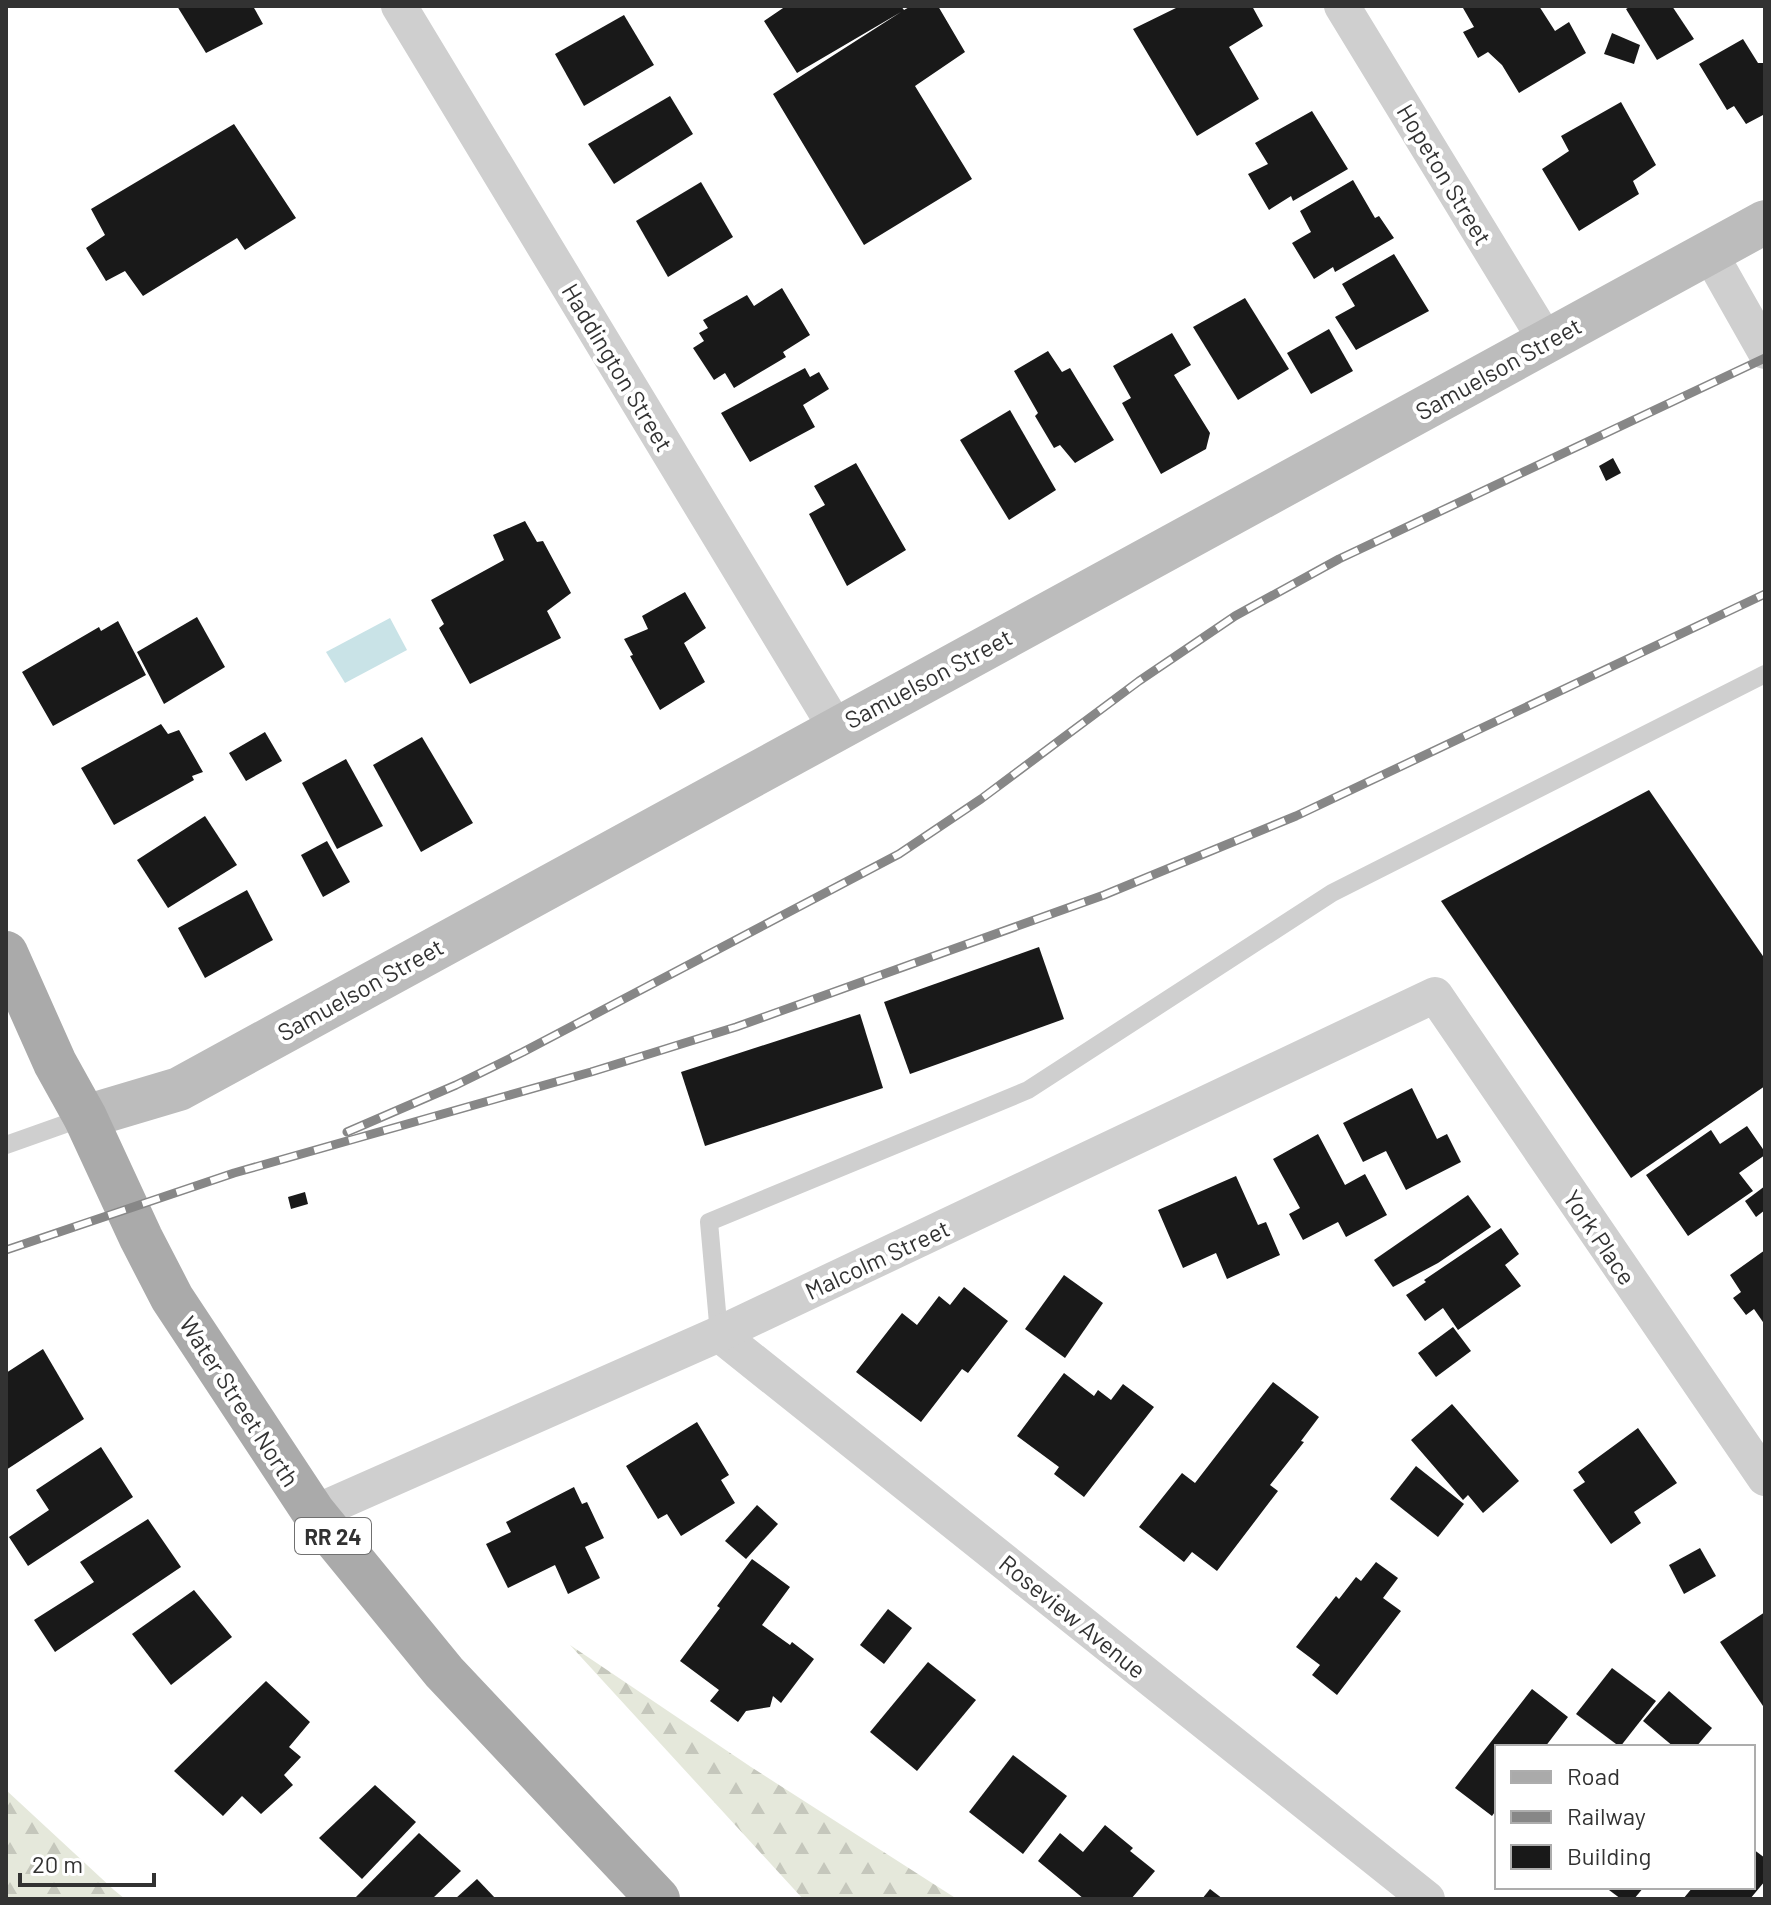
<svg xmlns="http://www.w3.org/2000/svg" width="1771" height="1905" font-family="Barlow,sans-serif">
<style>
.forest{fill:url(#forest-firs)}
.water{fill:#c9e3e7}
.building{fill:#191919}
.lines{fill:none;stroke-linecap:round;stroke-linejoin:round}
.lane{stroke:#cfcfcf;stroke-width:18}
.street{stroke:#cfcfcf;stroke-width:36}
.secondary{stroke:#bcbcbc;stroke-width:44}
.primary{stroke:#aaa;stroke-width:44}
.rail-casing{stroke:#878787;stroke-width:9}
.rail{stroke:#fff;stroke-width:6;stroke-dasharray:18;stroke-linecap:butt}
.labels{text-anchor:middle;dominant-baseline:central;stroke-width:8;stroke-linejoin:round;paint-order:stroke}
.shield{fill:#fff;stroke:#707070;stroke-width:2}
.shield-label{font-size:22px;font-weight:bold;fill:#323232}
.street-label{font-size:24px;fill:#323232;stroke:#fff}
</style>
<defs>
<pattern id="forest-firs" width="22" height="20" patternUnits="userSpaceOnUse" patternTransform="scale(2)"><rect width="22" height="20" fill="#e5e8db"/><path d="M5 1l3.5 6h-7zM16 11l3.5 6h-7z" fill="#c5c7bc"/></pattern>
</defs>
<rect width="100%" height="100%" fill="#fff"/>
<g class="forest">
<path d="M570,1645l181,122 206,132h-154z"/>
<path d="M6,1790l108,100 11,9h-119z"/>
</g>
<path class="water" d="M390,618l17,32 -62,33 -19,-31z"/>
<g class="building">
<path d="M177,6h76l10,18 -57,29z"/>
<path d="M786,6h115l3,4 7,-4h27l27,46 -50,34 57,93 -108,66 -91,-151 128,-82 -104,61 -33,-52z"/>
<path d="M1180,6h72l11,20 -34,21 30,52 -62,37 -64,-107z"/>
<path d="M1467,6h72l16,25 14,-9 17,31 -67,40 -17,-28 -14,-13 -10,6 -15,-26 11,-5 -11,-19z"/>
<path d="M1631,6h41l22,33 -37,21 -31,-51z"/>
<path d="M624,15l30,50 -70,41 -29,-52z"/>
<path d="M1612,33l28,12 -6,19 -30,-10z"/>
<path d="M1743,39l15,24h7v55l-2,-3 -17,9 -12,-18 -7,4 -28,-46z"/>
<path d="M670,96l23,38 -79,50 -26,-40z"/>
<path d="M1621,102l35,63 -23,16 6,13 -60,37 -37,-62 27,-18 -8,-15z"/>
<path d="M1312,111l36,58 -55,32 -2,-5 -22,14 -21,-36 20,-10 -13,-21z"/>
<path d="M234,124l62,94 -51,32 -8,-12 -94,58 -18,-25 -19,10 -20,-33 19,-13 -14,-26z"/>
<path d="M1353,180l22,38 4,-2 15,22 -59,34 -2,-5 -19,12 -22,-36 19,-11 -11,-21z"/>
<path d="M701,182l32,55 -65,40 -32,-56z"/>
<path d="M1394,254l35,57 -73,39 -21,-33 20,-11 -13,-22z"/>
<path d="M782,288l28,47 -27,17 3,5 -52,31 -9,-15 -11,7 -21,-32 11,-7 -5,-8 9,-5 -5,-8 44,-25 7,11z"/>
<path d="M1245,298l44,71 -51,31 -45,-73z"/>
<path d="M1329,329l24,42 -42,23 -24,-41z"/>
<path d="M1172,333l19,32 -17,10 36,58 -4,16 -45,25 -39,-71 9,-5 -18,-32z"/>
<path d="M1048,351l14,21 8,-4 44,72 -39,23 -15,-18 -6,3 -19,-32 3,-3 -24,-42z"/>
<path d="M805,368l5,9 9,-5 10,17 -26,16 12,22 -65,35 -29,-49z"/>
<path d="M1010,410l46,80 -47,30 -49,-80z"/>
<path d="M1613,458l8,15 -15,8 -7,-15z"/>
<path d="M856,463l50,87 -59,36 -38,-72 16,-9 -11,-19z"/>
<path d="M525,521l12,21 6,-1 28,52 -24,18 14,27 -91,46 -31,-56 5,-4 -13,-24 73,-40 -11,-25z"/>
<path d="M685,592l21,36 -22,15 21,39 -45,28 -30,-54 3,-1 -9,-16 24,-10 -6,-13z"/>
<path d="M197,617l28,50 -61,37 -27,-52z"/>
<path d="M118,621l28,54 -93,51 -31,-54 77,-45 2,4z"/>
<path d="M161,724l7,10 11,-4 24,42 -11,4 2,4 -80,45 -33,-57z"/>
<path d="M265,732l17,29 -36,20 -17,-28z"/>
<path d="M422,737l51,86 -52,29 -48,-87z"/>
<path d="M346,759l37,67 -46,23 -35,-66z"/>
<path d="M1649,790l116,169v127l-134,92 -190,-277z"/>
<path d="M205,816l32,49 -69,43 -31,-48z"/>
<path d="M327,841l23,41 -27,15 -22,-42z"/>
<path d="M247,890l26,50 -68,38 -27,-50z"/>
<path d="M1039,947l25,72 -154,55 -26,-72z"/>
<path d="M860,1014l23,74 -178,58 -24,-74z"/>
<path d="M1412,1088l25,51 10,-5 14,28 -55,28 -20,-39 -23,11 -20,-39z"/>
<path d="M1747,1126l18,26v3l-26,18 14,18 -65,45 -42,-61 65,-45 9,14z"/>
<path d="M1318,1134l27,51 20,-11 22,41 -41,22 -8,-15 -35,18 -14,-26 11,-6 -27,-49z"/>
<path d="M1236,1176l22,49 8,-3 14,33 -53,24 -11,-26 -33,15 -25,-58z"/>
<path d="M1765,1186v24l-9,7 -11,-16z"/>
<path d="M305,1192l3,12 -17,5 -3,-12z"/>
<path d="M1468,1195l23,32 -53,36 -45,24 -19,-27z"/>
<path d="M1501,1228l18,26 -14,11 16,21 -63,44 -15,-22 -18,13 -19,-26 20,-13 -2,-2z"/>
<path d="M1765,1250v75l-11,-16 -8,6 -13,-17 8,-6 -11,-17z"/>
<path d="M1064,1275l39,28 -38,55 -40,-29z"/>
<path d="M964,1287l44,34 -40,52 -6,-4 -41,53 -65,-50 46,-59 15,12 22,-29 11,9z"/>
<path d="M1453,1327l18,24 -35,26 -18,-24z"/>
<path d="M43,1349l41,70 -78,51v-97z"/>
<path d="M1064,1373l30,23 4,-6 13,10 12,-16 31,23 -70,90 -30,-23 5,-7 -42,-31z"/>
<path d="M1273,1382l46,35 -18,24 3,1 -34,43 8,6 -61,80 -25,-19 -8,10 -45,-35 43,-54 13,10z"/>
<path d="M1452,1404l67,77 -36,32 -15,-18 -5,5 -52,-60z"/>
<path d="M697,1422l32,53 -8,5 14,23 -54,33 -14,-22 -9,5 -32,-53z"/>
<path d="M1638,1428l39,55 -43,29 7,11 -30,21 -38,-54 12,-8 -7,-10z"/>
<path d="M101,1447l32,50 -105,69 -19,-29 40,-27 -13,-20z"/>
<path d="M1416,1466l48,38 -26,33 -48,-38z"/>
<path d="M574,1487l8,17 5,-2 17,36 -19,9 15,31 -32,16 -13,-29 -47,23 -22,-44 25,-12 -5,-10z"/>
<path d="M757,1505l21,19 -32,35 -21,-18z"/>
<path d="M148,1519l33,48 -126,85 -21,-32 60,-38 -14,-20z"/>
<path d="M1700,1548l16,28 -32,18 -15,-29z"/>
<path d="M752,1559l38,28 -28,38 28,20 2,-3 22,17 -33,44 -8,-7 -3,11 -24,4 -8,11 -28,-21 9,-11 -39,-29 40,-53 -3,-2z"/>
<path d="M1376,1562l22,16 -15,20 18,13 -64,84 -25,-20 8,-10 -24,-18 40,-51 3,3 17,-22 5,4z"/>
<path d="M194,1590l38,47 -61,48 -39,-51z"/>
<path d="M888,1609l24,19 -28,36 -24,-19z"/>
<path d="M1765,1612v97l-45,-67z"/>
<path d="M928,1662l48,38 -59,71 -47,-39z"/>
<path d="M1612,1668l44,33 -36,46 -44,-33z"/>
<path d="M266,1681l44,41 -21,25 12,10 -17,18 9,10 -32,29 -19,-18 -19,20 -49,-45z"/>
<path d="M1532,1689l36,28 -23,30h-48v62l-5,7 -37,-28z"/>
<path d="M1669,1691l43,37 -16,19h-22l-31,-26z"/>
<path d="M1013,1755l54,41 -44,58 -54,-42z"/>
<path d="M375,1785l41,37 -54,57 -43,-41z"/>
<path d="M1105,1825l28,23 -3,3 25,20 -24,28h-47l-46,-38 22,-28 23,19z"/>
<path d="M419,1833l42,38 -29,28h-78z"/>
<path d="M1753,1849l12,9v23l-15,18h-67l10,-12h60z"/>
<path d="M477,1879l19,20h-41z"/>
<path d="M1605,1887h39l-10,12h-13z"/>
<path d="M1210,1889l13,10h-21z"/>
</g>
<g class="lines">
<g class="lane">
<path d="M6,1145l79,-28"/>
<path d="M719,1334l-10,-112 319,-132 304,-197 433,-219"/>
</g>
<g class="street">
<path d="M399,6l437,722"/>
<path d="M1342,6l205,336"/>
<path d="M1709,252l56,99"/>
<path d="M719,1334l708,565"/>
<path d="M314,1513l405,-179 716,-339 330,483"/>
</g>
<path class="secondary" d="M85,1117l94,-28 1586,-867"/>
<path class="primary" d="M6,953l49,110 30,54 56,121 31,60 142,215 130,159 214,227"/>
<g class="rail-casing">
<g id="rail">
<path d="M347,1132l109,-47 67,-33 376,-198 82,-55 158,-118 96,-65 104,-57 426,-201"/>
<path d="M6,1250l228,-77 357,-101 145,-45 368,-132 192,-79 469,-222"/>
</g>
</g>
<use href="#rail" class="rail"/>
</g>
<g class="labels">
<rect class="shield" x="295" y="1518" width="76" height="36" rx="6"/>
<g class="shield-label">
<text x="333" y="1536">RR 24</text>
</g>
<g class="street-label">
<text transform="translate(1445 174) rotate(59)">Hopeton Street</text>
<text transform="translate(618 367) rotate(59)">Haddington Street</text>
<text transform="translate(1498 368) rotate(-29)">Samuelson Street</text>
<text transform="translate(928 678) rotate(-28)">Samuelson Street</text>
<text transform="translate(360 989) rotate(-29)">Samuelson Street</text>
<text transform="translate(1600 1237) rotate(56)">York Place</text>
<text transform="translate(877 1259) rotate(-25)">Malcolm Street</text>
<text transform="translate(240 1401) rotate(57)">Water Street North</text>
<text transform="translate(1073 1616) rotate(39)">Roseview Avenue</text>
</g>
</g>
<rect width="1771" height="1905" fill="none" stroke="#323232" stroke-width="16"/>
<rect x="1495" y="1745" width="260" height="144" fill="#ffffff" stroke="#adadad" stroke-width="2"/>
<rect x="1511" y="1771" width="40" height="12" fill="#aaaaaa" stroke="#adadad" stroke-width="2"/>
<text x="1567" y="1785" font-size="24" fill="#323232">Road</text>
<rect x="1511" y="1811" width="40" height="12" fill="#878787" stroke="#adadad" stroke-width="2"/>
<text x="1567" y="1825" font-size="24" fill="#323232">Railway</text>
<rect x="1511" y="1845" width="40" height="24" fill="#191919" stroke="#adadad" stroke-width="2"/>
<text x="1567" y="1865" font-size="24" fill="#323232">Building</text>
<path d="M20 1873v12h134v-12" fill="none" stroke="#323232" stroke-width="4"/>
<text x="32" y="1873" font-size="24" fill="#323232" stroke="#ffffff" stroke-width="6" paint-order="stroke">20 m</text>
</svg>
